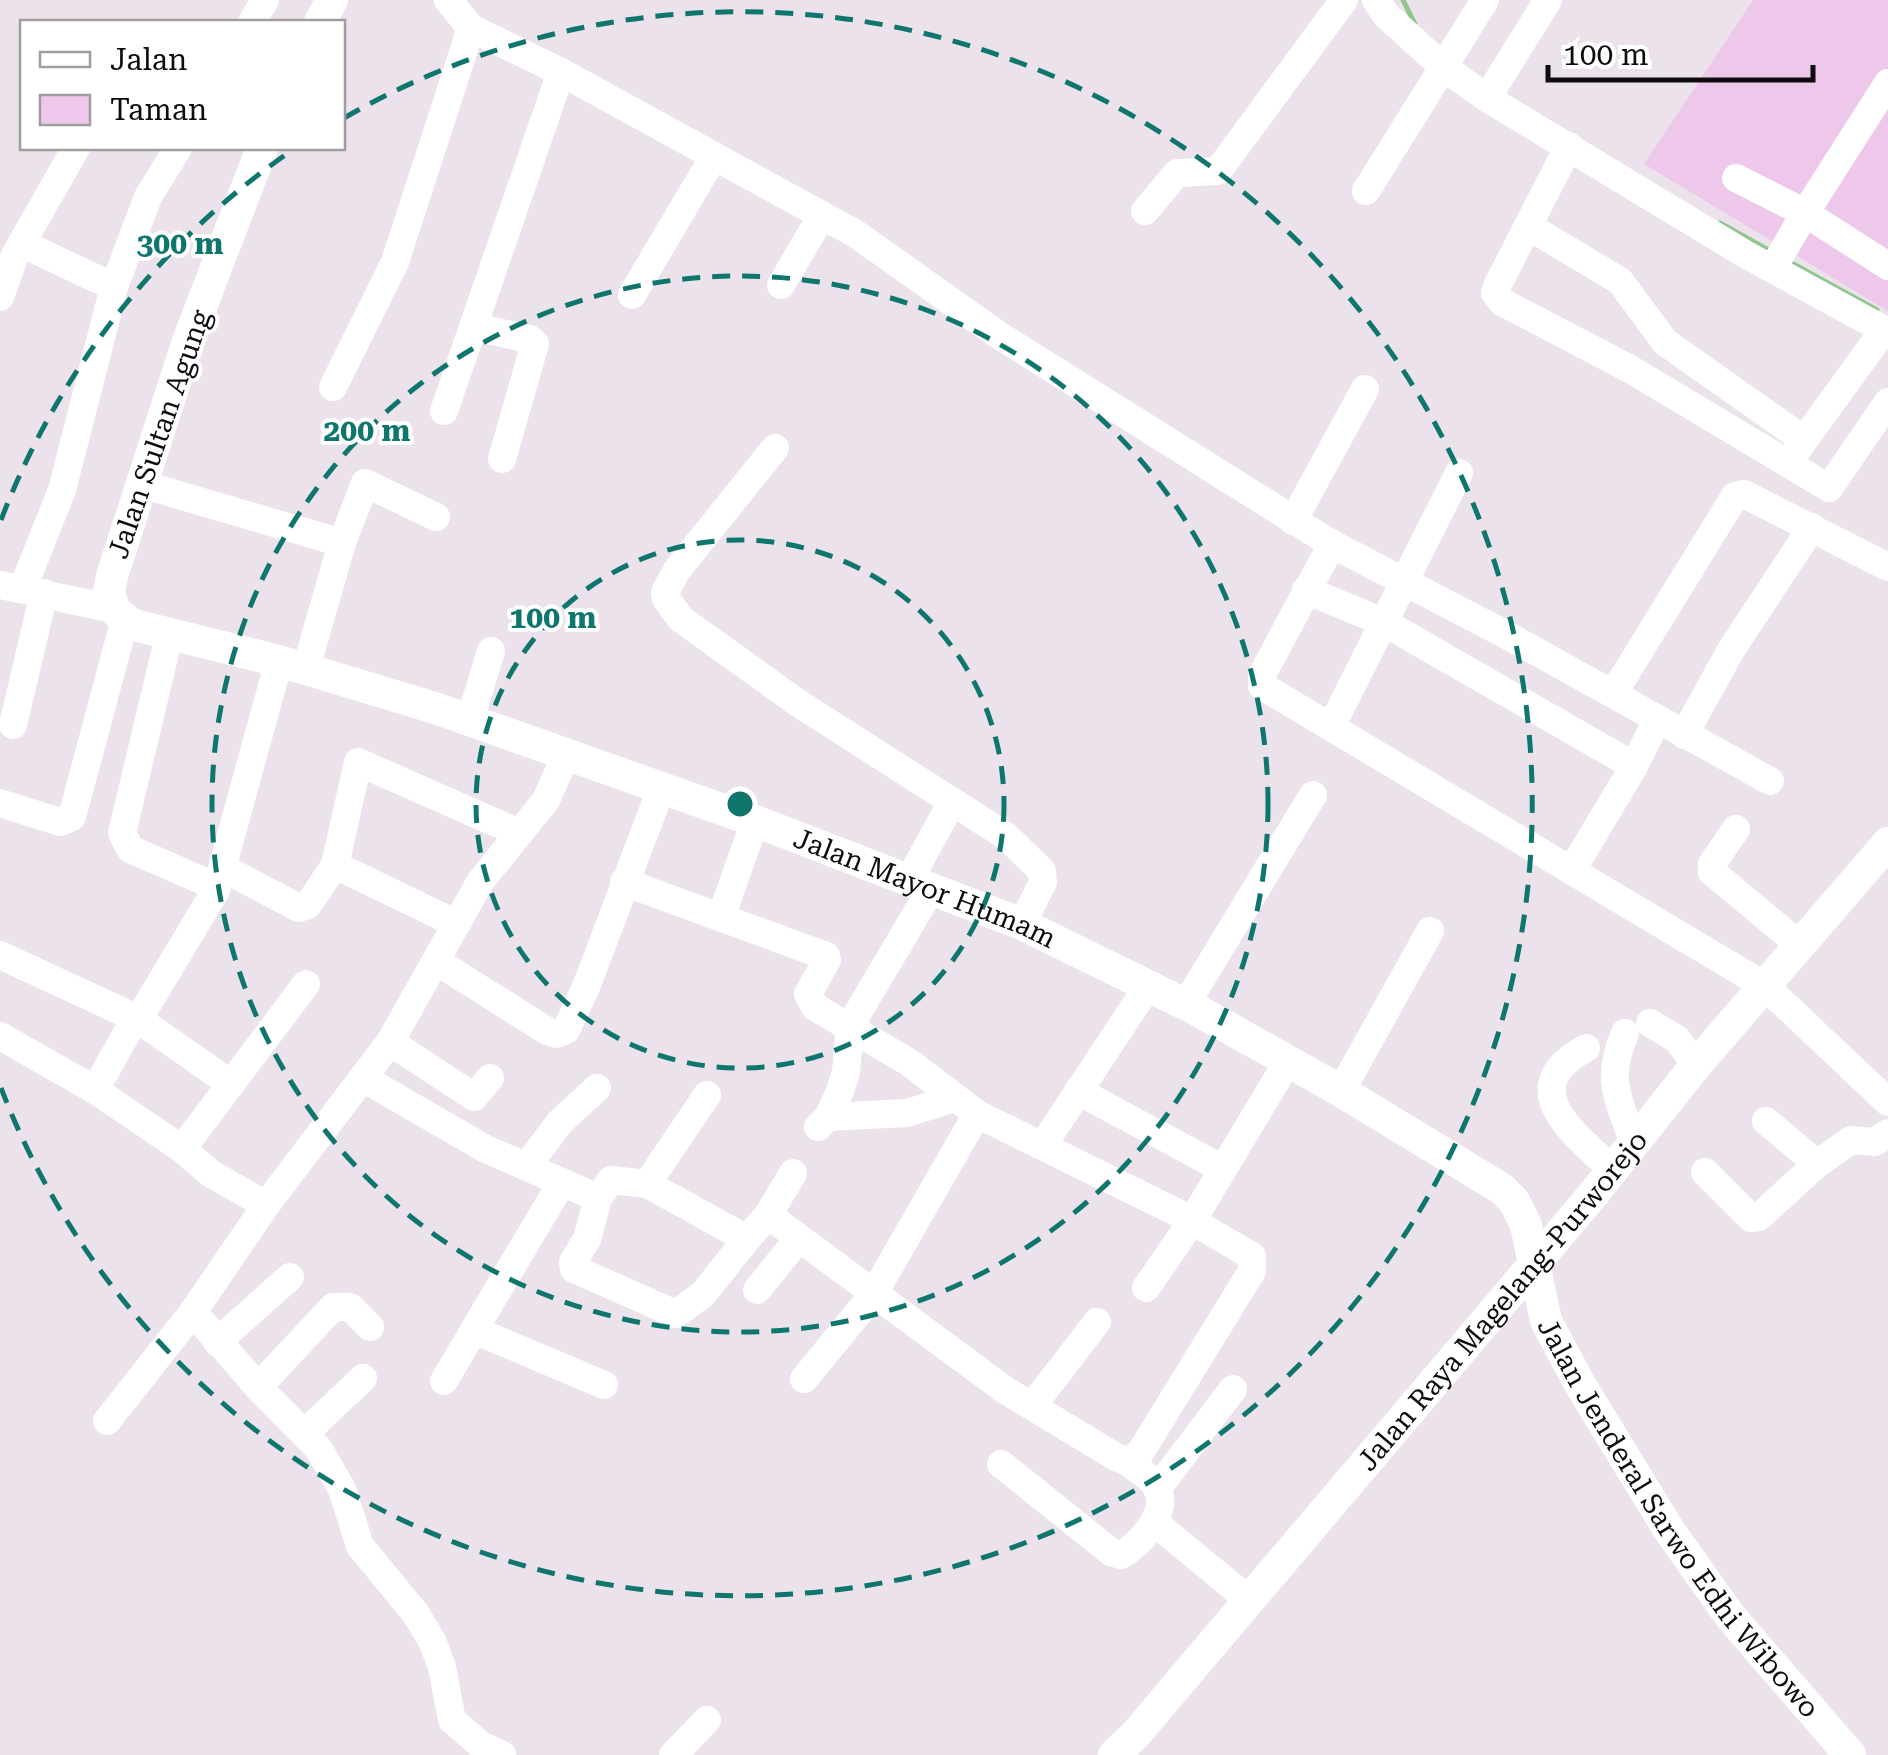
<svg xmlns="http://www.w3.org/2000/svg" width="1888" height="1755" viewBox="0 0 1888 1755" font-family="'Roboto Serif',serif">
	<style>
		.green { fill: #edc8ea }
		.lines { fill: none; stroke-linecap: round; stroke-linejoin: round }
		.stream { stroke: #90c58c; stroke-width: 5 }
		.minor { stroke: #fff; stroke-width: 28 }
		.major { stroke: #fff; stroke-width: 32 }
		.ring { fill: none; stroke: #0f766e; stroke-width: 5; stroke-dasharray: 18 12 }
		.labels { text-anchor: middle; stroke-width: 8; stroke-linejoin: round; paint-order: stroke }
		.street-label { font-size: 28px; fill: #0e0a0d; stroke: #fff }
		.centre { fill: #0f766e; stroke: #fff; stroke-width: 5 }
		.ring-label { font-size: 30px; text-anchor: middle; font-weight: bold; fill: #0f766e; stroke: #fff; stroke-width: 8; stroke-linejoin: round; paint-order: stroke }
	</style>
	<rect width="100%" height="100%" fill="#ece2eb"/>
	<path class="green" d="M 1753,0 L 1888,0 L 1888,311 L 1644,164 Z"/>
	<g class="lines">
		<g class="stream">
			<path d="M 1403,0 L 1415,24"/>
			<path d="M 1720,223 L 1772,252"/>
			<path d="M 1786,260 L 1877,310"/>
		</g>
		<g class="minor">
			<path d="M 448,0 L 471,28 L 561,72 L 856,234 L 997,334 L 1332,544 L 1262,675 L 1262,686 L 1765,986 L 1888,1102"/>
			<path d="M 1376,0 L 1386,15 L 1443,67 L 1487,98 L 1745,254 L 1888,332"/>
			<path d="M 252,22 L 265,0"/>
			<path d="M 1888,83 L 1805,213 L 1888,266"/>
			<path d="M 1487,98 L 1548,0"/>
			<path d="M 1569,146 L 1498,284 L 1495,293 L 1502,302 L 1630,369 L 1829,488 L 1888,402"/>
			<path d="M 1736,178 L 1805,213 L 1773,268"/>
			<path d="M 1366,191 L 1485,0"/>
			<path d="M 1145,211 L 1177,173 L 1218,171 L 1344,0"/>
			<path d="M 1528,226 L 1620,281 L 1665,342 L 1804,440"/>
			<path d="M 23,244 L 114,287"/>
			<path d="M 781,285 L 822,215"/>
			<path d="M 632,295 L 714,156"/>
			<path d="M 0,297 L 15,255 L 76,148"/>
			<path d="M 473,327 L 530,339 L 535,344 L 502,459"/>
			<path d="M 333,387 L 395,262 L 471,28"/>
			<path d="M 444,411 L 561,72"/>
			<path d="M 775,448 L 677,570 L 665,592 L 666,599 L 681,619 L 798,703 L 1006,836 L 1042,871 L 1043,882 L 1022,924"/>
			<path d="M 1794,454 L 1884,330"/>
			<path d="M 141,484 L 342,543"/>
			<path d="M 1293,521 L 1365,389"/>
			<path d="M 1332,544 L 1501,632 L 1770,781"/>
			<path d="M 0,585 L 114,609"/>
			<path d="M 23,588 L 62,490 L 114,287 L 148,197 L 178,148"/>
			<path d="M 1306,590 L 1385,623 L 1634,766"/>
			<path d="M 169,636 L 122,833 L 130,849 L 217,887"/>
			<path d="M 306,668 L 342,543 L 365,483 L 436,517"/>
			<path d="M 1613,694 L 1735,496 L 1744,494 L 1888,567"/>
			<path d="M 470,720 L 491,651"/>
			<path d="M 13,725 L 44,593"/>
			<path d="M 1332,725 L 1459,473"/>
			<path d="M 1684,735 L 1731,650 L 1812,527"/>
			<path d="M 0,803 L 60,822 L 72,817 L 125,619"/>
			<path d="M 1736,829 L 1712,864 L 1712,872 L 1801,946"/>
			<path d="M 335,865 L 457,924"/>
			<path d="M 223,868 L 299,908 L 308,905 L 335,865 L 358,762 L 519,833"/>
			<path d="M 1572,870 L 1634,766 L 1657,720"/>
			<path d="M 909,880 L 952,802"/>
			<path d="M 721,917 L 755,821"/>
			<path d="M 0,955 L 138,1019 L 231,1084"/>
			<path d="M 436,961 L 547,1031 L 556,1034 L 566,1030 L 586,987 L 661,789"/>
			<path d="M 1186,1004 L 1313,795"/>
			<path d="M 1650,1023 L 1677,1039 L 1696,1065"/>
			<path d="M 1625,1033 C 1605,1081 1618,1096 1633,1142"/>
			<path d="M 0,1036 L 95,1090 L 182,1149 L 210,1173 L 266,1205"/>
			<path d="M 390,1042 L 474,1097 L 490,1078"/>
			<path d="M 1586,1048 C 1513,1088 1573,1133 1612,1169"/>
			<path d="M 363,1078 L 486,1149 L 598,1198 L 611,1180 L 647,1184 L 747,1239 L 768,1215 L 1005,1390 L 1116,1457 L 1128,1462 L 1140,1453 L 1252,1271 L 1252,1256 L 1178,1213 L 977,1114 L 910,1063 L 815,1007 L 808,994 L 827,960 L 826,956 L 624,882"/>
			<path d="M 95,1090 L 128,1031 L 137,1022 L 216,890 L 279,661"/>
			<path d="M 1078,1091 L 1223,1169"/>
			<path d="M 1341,1091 L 1430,931"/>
			<path d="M 828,1117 L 907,1113 L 955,1098"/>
			<path d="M 1766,1121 L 1817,1164 L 1851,1140 L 1875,1142 L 1888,1133"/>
			<path d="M 818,1127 L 828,1117 L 840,1091 L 846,1072 L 850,1026 L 931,889"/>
			<path d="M 1043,1145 L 1148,986"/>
			<path d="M 182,1149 L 306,984"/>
			<path d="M 527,1166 L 560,1122 L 597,1088"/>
			<path d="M 1705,1172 L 1751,1218 L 1759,1217 L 1817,1164"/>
			<path d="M 562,1182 L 474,1330 L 604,1385"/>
			<path d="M 647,1184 L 707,1095"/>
			<path d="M 598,1198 L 587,1239 L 573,1262 L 574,1269 L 676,1314 L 703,1294 L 747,1239"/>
			<path d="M 768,1215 L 793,1173"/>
			<path d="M 1146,1288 L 1192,1221 L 1288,1061"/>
			<path d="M 757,1290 L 799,1238"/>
			<path d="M 217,1342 L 290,1277"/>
			<path d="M 804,1379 L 873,1295 L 977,1114"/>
			<path d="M 444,1381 L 474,1330"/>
			<path d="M 258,1387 L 333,1307 L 350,1307 L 370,1327"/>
			<path d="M 1033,1405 L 1097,1322"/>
			<path d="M 107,1421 L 193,1312"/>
			<path d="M 304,1434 L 363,1378"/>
			<path d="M 1001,1464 L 1111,1552 L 1121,1555 C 1142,1543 1175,1507 1153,1482 C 1146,1474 1136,1469 1128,1462"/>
			<path d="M 1157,1489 L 1233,1389"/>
			<path d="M 1154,1522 L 1249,1600"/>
			<path d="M 502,1755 L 481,1745 L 452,1720 L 442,1667 L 433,1643 L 416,1614 L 360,1546 L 342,1489 L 318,1448 L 258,1387 L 193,1312 L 266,1205 L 390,1042 L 480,882 L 546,800 L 566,755"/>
			<path d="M 673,1755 L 707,1720"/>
		</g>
		<g class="major">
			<path d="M 320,22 L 332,0"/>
			<path id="s1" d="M 262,148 L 188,341 L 112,576 L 109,591 L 114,609 L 130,624 L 279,661 L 435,708 L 755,821 L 1022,924 L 1195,1009 L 1341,1091 L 1502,1189 L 1514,1201 L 1526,1225 L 1546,1321 L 1581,1386 L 1669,1530 L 1730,1616 L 1850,1755"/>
			<path id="s2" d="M 1114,1755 L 1135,1735 L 1591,1197 L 1696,1065 L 1888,843"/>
		</g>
	</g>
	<g class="ring">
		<circle cx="740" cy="804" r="264"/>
		<circle cx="740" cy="804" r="528"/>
		<path d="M1 520A792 792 0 0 1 291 151M344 118A792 792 0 1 1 1 1088"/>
	</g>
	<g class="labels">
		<g class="street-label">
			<text transform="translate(159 434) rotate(-71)" y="10">Jalan Sultan Agung</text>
			<text dy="10" stroke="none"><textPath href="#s1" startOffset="1348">Jalan Mayor Humam</textPath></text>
			<text dy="10" stroke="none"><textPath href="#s2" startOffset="598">Jalan Raya Magelang-Purworejo</textPath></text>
			<text dy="10" stroke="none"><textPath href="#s1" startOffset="2380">Jalan Jenderal Sarwo Edhi Wibowo</textPath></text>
		</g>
	</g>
	<circle cx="740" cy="804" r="15" class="centre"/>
	<g class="ring-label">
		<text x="180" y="254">300 m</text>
		<text x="367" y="441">200 m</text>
		<text x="553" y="628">100 m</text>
	</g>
	<rect x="20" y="20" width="325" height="130" fill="#ffffff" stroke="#9f9d9e" stroke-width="2.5"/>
	<rect x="40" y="52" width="50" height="15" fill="#ffffff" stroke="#9f9d9e" stroke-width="2.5"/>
	<text x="110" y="70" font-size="30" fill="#0e0a0d">Jalan</text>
	<rect x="40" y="95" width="50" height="30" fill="#edc8ea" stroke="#9f9d9e" stroke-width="2.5"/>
	<text x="110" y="120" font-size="30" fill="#0e0a0d">Taman</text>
	<path d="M1548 65v15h265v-15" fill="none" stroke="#0e0a0d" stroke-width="5"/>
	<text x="1563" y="65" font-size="30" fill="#0e0a0d" stroke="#ffffff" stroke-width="8" paint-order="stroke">100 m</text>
</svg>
